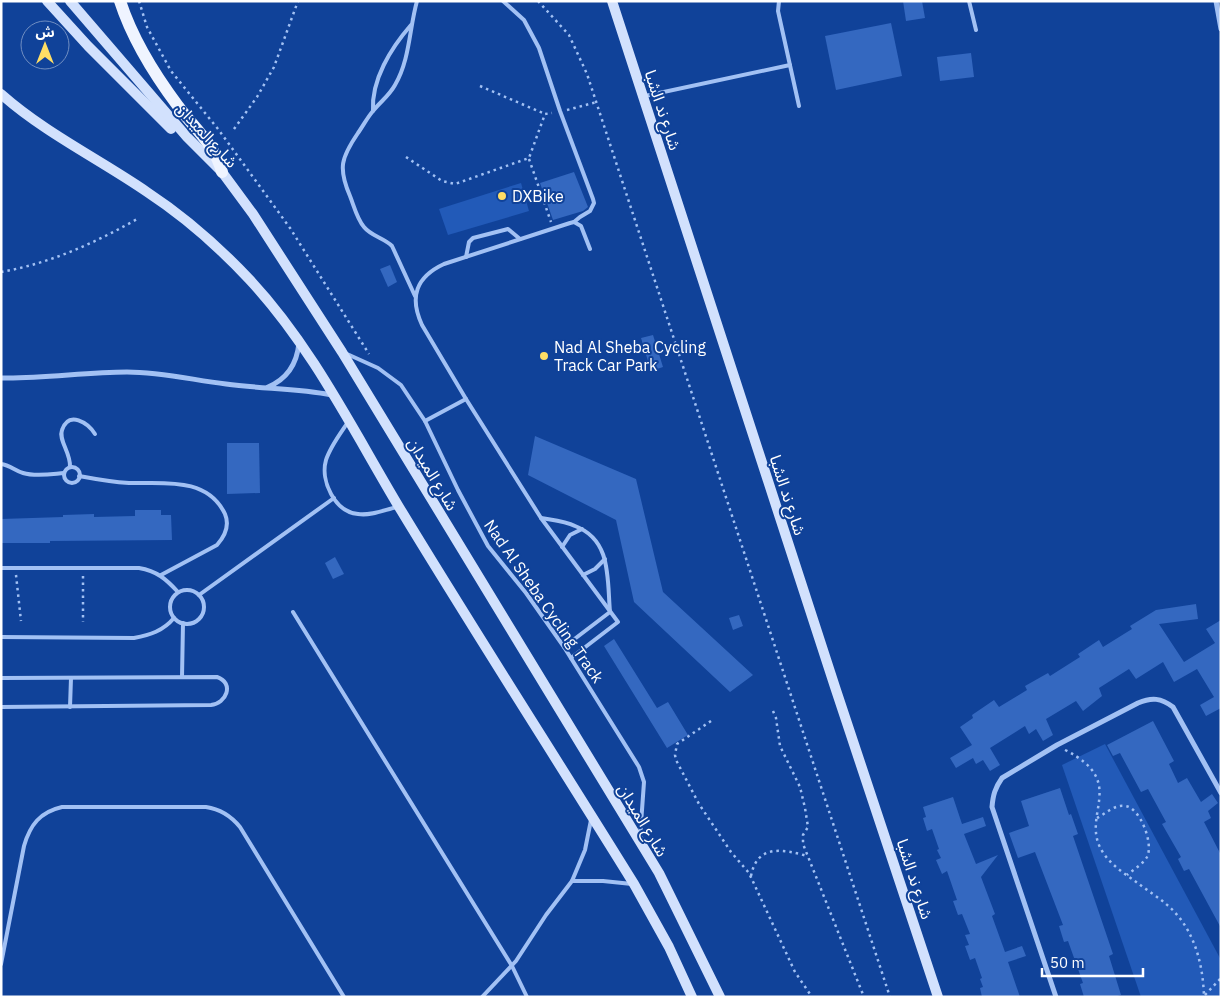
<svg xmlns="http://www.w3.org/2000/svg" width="1222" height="998" viewBox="0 0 1222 998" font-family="'IBM Plex Sans','Noto Sans Arabic',sans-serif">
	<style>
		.green { fill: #225ab8 }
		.building { fill: #3468c0 }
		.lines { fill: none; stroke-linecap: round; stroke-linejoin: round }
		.path { stroke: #a2c1f4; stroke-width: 2.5; stroke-dasharray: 2.5 4; stroke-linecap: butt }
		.lane { stroke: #a2c1f4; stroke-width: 4 }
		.street { stroke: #a2c1f4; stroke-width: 5 }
		.secondary { stroke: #d2e1fd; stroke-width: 10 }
		.primary { stroke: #eff4ff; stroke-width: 12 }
		.poi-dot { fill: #ffde65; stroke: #104299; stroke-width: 2 }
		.labels { text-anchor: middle; stroke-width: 4; stroke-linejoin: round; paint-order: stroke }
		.street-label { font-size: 16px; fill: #fff; stroke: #104299 }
		.poi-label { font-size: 16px; fill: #fff; stroke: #104299; text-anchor: start }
	</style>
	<rect width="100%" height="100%" fill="#104299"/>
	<g class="green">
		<path d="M 521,183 L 529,211 L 448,235 L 439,209 Z"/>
		<path d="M 1105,744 L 1221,960 L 1221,997 L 1141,997 L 1062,765 Z"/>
	</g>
	<g class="building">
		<path d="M 903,1 L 922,1 L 925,18 L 906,21 Z"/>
		<path d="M 891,23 L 902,76 L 836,90 L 825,36 Z"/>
		<path d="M 971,53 L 974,77 L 940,81 L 937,57 Z"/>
		<path d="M 574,172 L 588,207 L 583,211 L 553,220 L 540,183 Z"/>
		<path d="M 390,265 L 397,282 L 388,287 L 380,269 Z"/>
		<path d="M 653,335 L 663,367 L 651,371 L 641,338 Z"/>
		<path d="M 535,436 L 636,479 L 663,592 L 753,675 L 730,692 L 634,602 L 616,520 L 528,475 Z"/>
		<path d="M 227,443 L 259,443 L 260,493 L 227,494 Z"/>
		<path d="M 135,510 L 161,510 L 161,515 L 171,515 L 172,540 L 50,541 L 50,543 L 1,543 L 1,519 L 63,517 L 63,515 L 94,514 L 94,517 L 135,516 Z"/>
		<path d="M 335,557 L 344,574 L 333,579 L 325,563 Z"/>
		<path d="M 1196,604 L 1198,619 L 1159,624 L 1184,662 L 1215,643 L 1206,629 L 1221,620 L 1221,708 L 1206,716 L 1200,705 L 1214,697 L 1197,669 L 1174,682 L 1163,662 L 1136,679 L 1129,669 L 1099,688 L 1102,696 L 1083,711 L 1076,701 L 1046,719 L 1053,735 L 1043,741 L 1036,729 L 1029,734 L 1025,726 L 990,748 L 1000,765 L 990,771 L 983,760 L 976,764 L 973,758 L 956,768 L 950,758 L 972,745 L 960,727 L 973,718 L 972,715 L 994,700 L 999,707 L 1027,690 L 1025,686 L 1048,673 L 1050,676 L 1080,657 L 1078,654 L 1099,640 L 1103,647 L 1132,629 L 1130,626 L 1156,610 Z"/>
		<path d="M 739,615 L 743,626 L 733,630 L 729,618 Z"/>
		<path d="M 614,639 L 657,708 L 668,702 L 688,735 L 667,748 L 604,646 Z"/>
		<path d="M 1153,721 L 1174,761 L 1169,764 L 1178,783 L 1187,778 L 1201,802 L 1212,794 L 1218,803 L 1208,811 L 1211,818 L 1204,822 L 1221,855 L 1221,928 L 1189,869 L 1184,871 L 1178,859 L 1181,857 L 1162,824 L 1166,822 L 1148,789 L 1141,792 L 1120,753 L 1113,756 L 1107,745 Z"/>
		<path d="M 1060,788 L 1069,815 L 1071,814 L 1078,834 L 1073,836 L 1113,954 L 1109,956 L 1121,995 L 1114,997 L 1084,997 L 1080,984 L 1083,983 L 1068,941 L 1064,942 L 1059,926 L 1063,925 L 1035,852 L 1018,858 L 1009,833 L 1029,826 L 1021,801 Z"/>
		<path d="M 953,797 L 962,824 L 983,817 L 986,826 L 964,834 L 976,864 L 998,855 L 981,877 L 995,914 L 992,916 L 1005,952 L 1022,946 L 1026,956 L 1008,962 L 1020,997 L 982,997 L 980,988 L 983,987 L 980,979 L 982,978 L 975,958 L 970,960 L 965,946 L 969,945 L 965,935 L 970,934 L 962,914 L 958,915 L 953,901 L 957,900 L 947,871 L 942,874 L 936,860 L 941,858 L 937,850 L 939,849 L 932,829 L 927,831 L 923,818 L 926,817 L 923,807 Z"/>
	</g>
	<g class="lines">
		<g class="path">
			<path d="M 139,1 L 147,27 L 171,71 L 218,129 L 290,228 L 369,354"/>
			<path d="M 538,1 L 569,35 L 587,74 L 890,997"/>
			<path d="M 480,86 L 545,114"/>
			<path d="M 567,110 L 597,102"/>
			<path d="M 234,129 L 257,97 L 274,67 L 298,1"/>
			<path d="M 406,157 L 442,181 L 455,184 L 529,158 L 545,114 L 552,113"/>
			<path d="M 529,159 L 551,222"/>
			<path d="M 1,272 C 51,263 95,243 139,218"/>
			<path d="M 16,575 L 21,621"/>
			<path d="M 83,576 L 83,622"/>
			<path d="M 773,711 L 776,718 L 780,746 L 800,787 L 805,808 L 808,827 L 803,835 L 803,844 L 864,997"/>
			<path d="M 711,721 L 677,744 L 675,755 L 676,760 L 699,804 L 731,852 L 749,873 L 795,972 L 812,997"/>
			<path d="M 1065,750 C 1131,783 1077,816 1104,854 C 1113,867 1127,875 1139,884 C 1148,891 1158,897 1166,904 C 1194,927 1203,963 1204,997"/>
			<path d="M 1097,818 C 1105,814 1115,804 1125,806 C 1140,807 1154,844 1147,857 C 1143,864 1133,870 1127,875"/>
			<path d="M 751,876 C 757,844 783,849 807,856"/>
			<path d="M 1205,995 L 1221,978"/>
		</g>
		<g class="lane">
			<path d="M 503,1 L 524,20 L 539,48 L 560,111 L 593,199 L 594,203 L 590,211 L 580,217 L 574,222"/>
			<path d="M 779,1 L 778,11 L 799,106"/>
			<path d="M 969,1 L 976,30"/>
			<path d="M 645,96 L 790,65"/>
			<path d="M 373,111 C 371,80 391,48 411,25"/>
			<path d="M 466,257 L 469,242 L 473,238 L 508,229 L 520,239"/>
			<path d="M 415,296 L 392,246 C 384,238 371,236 364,227 C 357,219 354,206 350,196 C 338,168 341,158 358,133 C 363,126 367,118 373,111 C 380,102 389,96 395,85 C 410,59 409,30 417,1"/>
			<path d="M 347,354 L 378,368 L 401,385 L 425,421 L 458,490 L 488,546 L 526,593 L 564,647 L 639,767 L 644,782 L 640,838"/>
			<path d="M 425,421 L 466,399"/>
			<path d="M 348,422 C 340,434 330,447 326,460 C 320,481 335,512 358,514 C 371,516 384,510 397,507"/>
			<path d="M 1,464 C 10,465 15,471 23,473 C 36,477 52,474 64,473"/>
			<path d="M 70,467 C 71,453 58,440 62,430 C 69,410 88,423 95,434"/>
			<circle cx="72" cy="475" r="8"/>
			<path d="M 79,476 C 95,479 112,482 129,483 C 162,484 207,476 225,514 C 230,526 225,536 217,545 L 161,575"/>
			<path d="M 541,518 C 552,520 565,521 575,526 C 612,540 607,579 610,612 L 564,647"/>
			<path d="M 562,547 L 570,535 L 582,529"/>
			<path d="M 1,568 L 139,568 C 157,571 166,579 178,592"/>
			<path d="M 583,575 L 595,569 L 605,559"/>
			<circle cx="187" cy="607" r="17"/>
			<path d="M 199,595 L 334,498"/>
			<path d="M 293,612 L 512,966 L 527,997"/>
			<path d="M 1,637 L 134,638 C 150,635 163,631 174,618"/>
			<path d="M 571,658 L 618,622 L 541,518 L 466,399 L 422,325 C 409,297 416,277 444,264 L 570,223 L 574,222 L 581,226 L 590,249"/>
			<path d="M 182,677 L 183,623"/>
			<path d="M 1,678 L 217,677 C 235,683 226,704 211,705 L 1,707"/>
			<path d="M 70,707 L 71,678"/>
			<path d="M 572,881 L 603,881 L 632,884"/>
			<path d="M 1,964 L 24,846 C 30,825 40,812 62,807 L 206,807 C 220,809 231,816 240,827 L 344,997"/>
			<path d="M 482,997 L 516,961 L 546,915 L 572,881 L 585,850 L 591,820"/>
		</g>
		<g class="street">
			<path d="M 1216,1 L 1221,29"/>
			<path d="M 1,378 C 43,379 85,372 127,372 C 161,372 193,380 226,384 C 261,389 297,388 332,395"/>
			<path d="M 268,387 C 287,379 297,363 299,343"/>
			<path d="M 1056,997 L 992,807 C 993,795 995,788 1002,778 L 1057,745 L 1138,703 C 1152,697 1161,698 1173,707 L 1221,793"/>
		</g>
		<g class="secondary">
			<path d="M 47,1 L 88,46 L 171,129"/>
			<path d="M 70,1 L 187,137 L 222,172 L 253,214 L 342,352 L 659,873 L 720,997"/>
			<path d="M 612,1 L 835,687 L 938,997"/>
			<path d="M 1,94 C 45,133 99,159 147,192 C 185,217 218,246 249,279 C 311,345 353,430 399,507 C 476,634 556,758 634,884 L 669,947 L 692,997"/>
		</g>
		<path class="primary" d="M 120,1 C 132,38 154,74 178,106 C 193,127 216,146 222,172"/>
	</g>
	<g class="poi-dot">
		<circle cx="502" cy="196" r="5"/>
		<circle cx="544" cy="356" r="5"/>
	</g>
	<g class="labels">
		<g class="street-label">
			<text transform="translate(663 110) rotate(72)" y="6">شارع ند الشبا</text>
			<text transform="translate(207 135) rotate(47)" y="6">شارع الميدان</text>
			<text transform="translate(433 474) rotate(59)" y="6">شارع الميدان</text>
			<text transform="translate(788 495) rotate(72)" y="6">شارع ند الشبا</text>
			<text transform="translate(544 601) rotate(55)" y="6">Nad Al Sheba Cycling Track</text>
			<text transform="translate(643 820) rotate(59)" y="6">شارع الميدان</text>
			<text transform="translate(915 879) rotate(72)" y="6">شارع ند الشبا</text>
		</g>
		<g class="poi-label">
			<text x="512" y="202">DXBike</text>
			<text x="554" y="353">Nad Al Sheba Cycling<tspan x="554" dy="18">Track Car Park</tspan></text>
		</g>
	</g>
	<rect width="1222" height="998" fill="none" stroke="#ffffff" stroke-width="5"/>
	<g transform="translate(45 45)"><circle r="24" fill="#104299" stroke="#708ec2"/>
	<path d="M0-4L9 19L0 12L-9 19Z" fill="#ffde65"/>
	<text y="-8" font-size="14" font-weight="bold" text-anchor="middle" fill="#ffffff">ش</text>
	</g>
	<path d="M1042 968v8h101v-8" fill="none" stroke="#ffffff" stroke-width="2.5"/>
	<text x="1050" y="968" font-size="15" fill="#ffffff" stroke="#104299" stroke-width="4" paint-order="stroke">50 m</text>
</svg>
